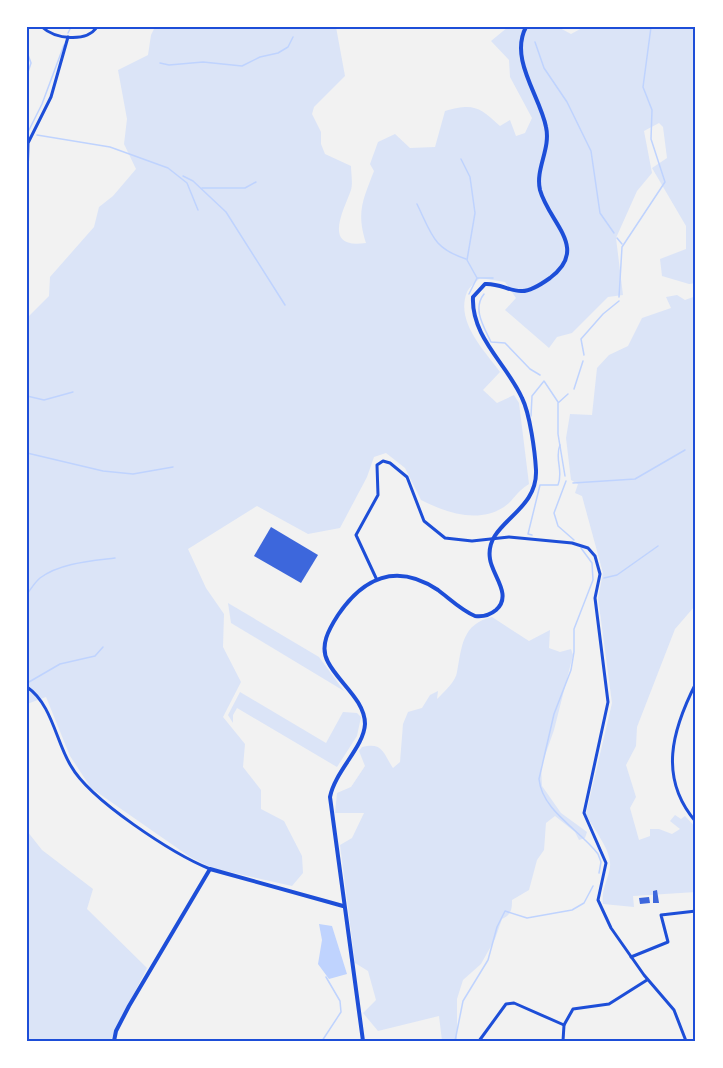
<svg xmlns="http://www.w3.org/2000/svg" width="723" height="1068" viewBox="0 0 723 1068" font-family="Merriweather,serif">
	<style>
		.green { fill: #dbe4f7 }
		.water { fill: #bfd3fe }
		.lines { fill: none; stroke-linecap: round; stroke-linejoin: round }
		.stream { stroke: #bfd3fe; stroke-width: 1.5 }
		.building { fill: #3d67dc }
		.minor { stroke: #1d4ed8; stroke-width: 3 }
		.tertiary { stroke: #1d4ed8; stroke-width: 4 }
		.neatline { fill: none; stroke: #1d4ed8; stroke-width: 2 }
	</style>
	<rect width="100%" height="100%" fill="#f2f2f2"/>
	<g class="green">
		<path d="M 155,27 L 336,27 L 345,76 L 314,107 L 312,114 L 321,132 L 321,144 L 325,154 L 351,166 C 351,173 353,183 351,190 C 344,210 321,250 366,243 C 356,212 363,200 374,171 L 370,164 L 378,142 L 395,134 L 410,148 L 435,147 L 445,111 C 474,103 479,107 500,126 L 510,120 L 516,136 L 525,133 L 532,118 L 510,77 L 509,60 L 491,41 L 508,27 L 558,27 L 571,34 L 584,27 L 696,27 L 696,283 L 689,284 L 662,276 L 660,259 L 686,249 L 686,226 L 652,168 L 667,158 L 663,127 L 659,123 L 644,131 L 652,173 L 637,191 L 616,238 L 623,295 L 608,297 L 572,333 L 557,337 L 549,348 L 505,310 L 516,298 L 505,282 L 480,278 C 476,282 469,287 467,292 C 455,322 485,351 500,372 L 483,390 L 497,403 L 514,395 L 519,403 L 529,484 C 518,491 516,496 509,503 C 484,525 448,514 421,500 L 405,468 L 386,453 L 374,457 L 367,477 L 340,528 L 308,534 L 257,506 L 188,549 L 206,588 L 224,614 L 223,647 L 241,682 L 223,717 L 245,744 L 243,767 L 261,790 L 261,809 L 284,821 L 302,856 L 303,873 L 292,886 L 212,868 L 190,857 L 91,788 L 70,756 L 46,697 L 27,704 L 27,318 L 49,296 L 50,277 L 94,227 L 99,207 L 113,196 L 136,169 L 124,144 L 127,119 L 118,70 L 148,55 L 151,35 Z"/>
		<path d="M 677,295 L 685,300 L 696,296 L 696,596 L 694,607 L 675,629 L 637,727 L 636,746 L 626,765 L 636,797 L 630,808 L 639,840 L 650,836 L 650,829 L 659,829 L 672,834 L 680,829 L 670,821 L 675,815 L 681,819 L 685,816 L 696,828 L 696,892 L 633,896 L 634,907 L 603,904 C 601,889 608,881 610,867 C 612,850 593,829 586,814 L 612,703 L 598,598 L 603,573 L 582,496 L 575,493 L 578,484 L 571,480 L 566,438 L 570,414 L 592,415 L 597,368 L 609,355 L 628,346 L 642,318 L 671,308 L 666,297 Z"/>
		<path d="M 228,603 L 319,657 L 344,691 L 231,623 Z"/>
		<path d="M 492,617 L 529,641 L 550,630 L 549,648 L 560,652 L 571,649 L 573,655 L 554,730 L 541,767 L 542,786 L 561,813 L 587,832 L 585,838 L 579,840 L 575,832 L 555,816 L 546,823 L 544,850 L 537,860 L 529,890 L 512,900 C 512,910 511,915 502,919 L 495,939 L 481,964 L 463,980 L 457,999 L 457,1041 L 442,1041 L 439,1016 L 378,1031 L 363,1013 L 376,1000 L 368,971 L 355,963 L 340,845 L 352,838 L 364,813 L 335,813 L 337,793 L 351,787 L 365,766 L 359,751 L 362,747 C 383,742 383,753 393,768 L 400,762 L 403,724 L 408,712 L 422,708 L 430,695 L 438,691 L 437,699 C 444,692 456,681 457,672 C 462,646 462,624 492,617 Z"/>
		<path d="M 240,692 L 326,743 L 343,712 L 357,713 L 361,717 L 357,736 L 337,767 L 237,708 L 233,715 L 233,723 L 228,715 Z"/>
		<path d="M 27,831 L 42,850 L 93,889 L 87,909 L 147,968 L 110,1041 L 27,1041 Z"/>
	</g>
	<path class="water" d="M 319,924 L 332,926 L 347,974 L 329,979 L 318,964 L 322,940 Z"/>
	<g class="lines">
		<g class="stream">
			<path d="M 68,33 L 71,27"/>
			<path d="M 535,42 L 544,68 L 567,102 L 591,151 L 600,213 L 614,233"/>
			<path d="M 27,52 L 31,63 L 27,75"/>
			<path d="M 160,63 L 169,65 L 203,62 L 242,66 L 260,57 L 278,53 L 288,47 L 293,37"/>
			<path d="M 27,134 L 42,104 L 64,45"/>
			<path d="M 37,135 L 110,147 L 168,168 L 187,183 L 198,210"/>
			<path d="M 461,159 L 470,177 L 475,213 L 467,260 L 477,278"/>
			<path d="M 183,176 L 193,181 L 226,212 L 285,305"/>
			<path d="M 202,188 L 245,188 L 256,182"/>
			<path d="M 417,204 C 432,235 433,248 466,259"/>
			<path d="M 617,238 L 622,244"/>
			<path d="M 469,294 L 477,278 L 493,278"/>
			<path d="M 484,294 C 472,309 484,327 491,342 L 505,343 L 530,369 L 540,375"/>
			<path d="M 619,297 L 622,247 L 665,182 L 651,139 L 652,110 L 643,87 L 651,27"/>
			<path d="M 584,355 L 581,339 L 603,314 L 619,301"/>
			<path d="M 574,389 L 583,361"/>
			<path d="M 27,396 L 44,400 L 73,392"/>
			<path d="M 531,416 L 532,396 L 544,381 L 558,402"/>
			<path d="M 27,453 L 103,471 L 133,474 L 173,467"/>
			<path d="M 565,476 L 558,434 L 558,403 L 568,394"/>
			<path d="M 566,481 L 554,513 L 558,526 L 574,540"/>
			<path d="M 573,483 L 635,479 L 685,450"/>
			<path d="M 532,535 L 528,534 L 540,485 L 558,485 C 564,471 554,458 560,445"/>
			<path d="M 581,548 L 592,563 L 593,580 L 574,629 L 574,652 L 571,670 L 554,714 L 539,779 C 542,811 580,830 598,854 L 601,862 L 599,873"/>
			<path d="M 604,578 L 617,575 L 658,546"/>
			<path d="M 27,594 C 31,589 35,582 40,578 C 60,563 91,561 115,558"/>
			<path d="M 29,682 L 60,664 L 95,656 L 103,647"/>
			<path d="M 322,1041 L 341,1012 L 340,1001 L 326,977"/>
			<path d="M 455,1041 L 463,1001 L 488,960 L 497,927 L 505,911 L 527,918 L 572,910 L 584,903 L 593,886"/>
		</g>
	</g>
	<g class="building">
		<path d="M 271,527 L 318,555 L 301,583 L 254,556 Z"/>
		<path d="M 657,890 L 659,903 L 653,903 L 653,891 Z"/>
		<path d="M 649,897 L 650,903 L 640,904 L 639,898 Z"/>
	</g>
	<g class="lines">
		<g class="minor">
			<path d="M 42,27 C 55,39 86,43 97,27"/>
			<path d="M 27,181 L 28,143 L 51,97 L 68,37"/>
			<path d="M 376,578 L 356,535 L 378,495 L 377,465 L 383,461 L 390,463 L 407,477 L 424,521 L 445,538 L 472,541 L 509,537 L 572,543 L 588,548 L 595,556 L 600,574 L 595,598 L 608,702 L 584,813 L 606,863 L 598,900 L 611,928 L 644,975 L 674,1010 L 686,1041"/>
			<path d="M 696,683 C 672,730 658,778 696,822"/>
			<path d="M 27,687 C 52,704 56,742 71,766 C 90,800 173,854 210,869"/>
			<path d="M 631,957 L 668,942 L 661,915 L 696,911"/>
			<path d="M 479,1041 L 506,1004 L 514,1003 L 564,1025"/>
			<path d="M 563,1041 L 564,1025 L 573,1009 L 609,1004 L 647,980"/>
		</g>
		<g class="tertiary">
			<path d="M 114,1041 L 116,1031 L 129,1006 L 210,869 L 343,906"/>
			<path d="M 363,1041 L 330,797 C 335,771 364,747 365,724 C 365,700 338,682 328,662 C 319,646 329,629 338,615 C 363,578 396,562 438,590 C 450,599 461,610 475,616 C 483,617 490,615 496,610 C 513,595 492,575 490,559 C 484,522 538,514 536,470 C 535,452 530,414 522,398 C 507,364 471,337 473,297 L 485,284 C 499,283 509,291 521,291 C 530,292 543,283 550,278 C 590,248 549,223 540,190 C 535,169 551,149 546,127 C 540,96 509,59 526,27"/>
		</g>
	</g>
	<rect width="723" height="1068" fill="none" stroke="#ffffff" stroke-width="57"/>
	<rect x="28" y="28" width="666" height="1012" class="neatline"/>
</svg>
